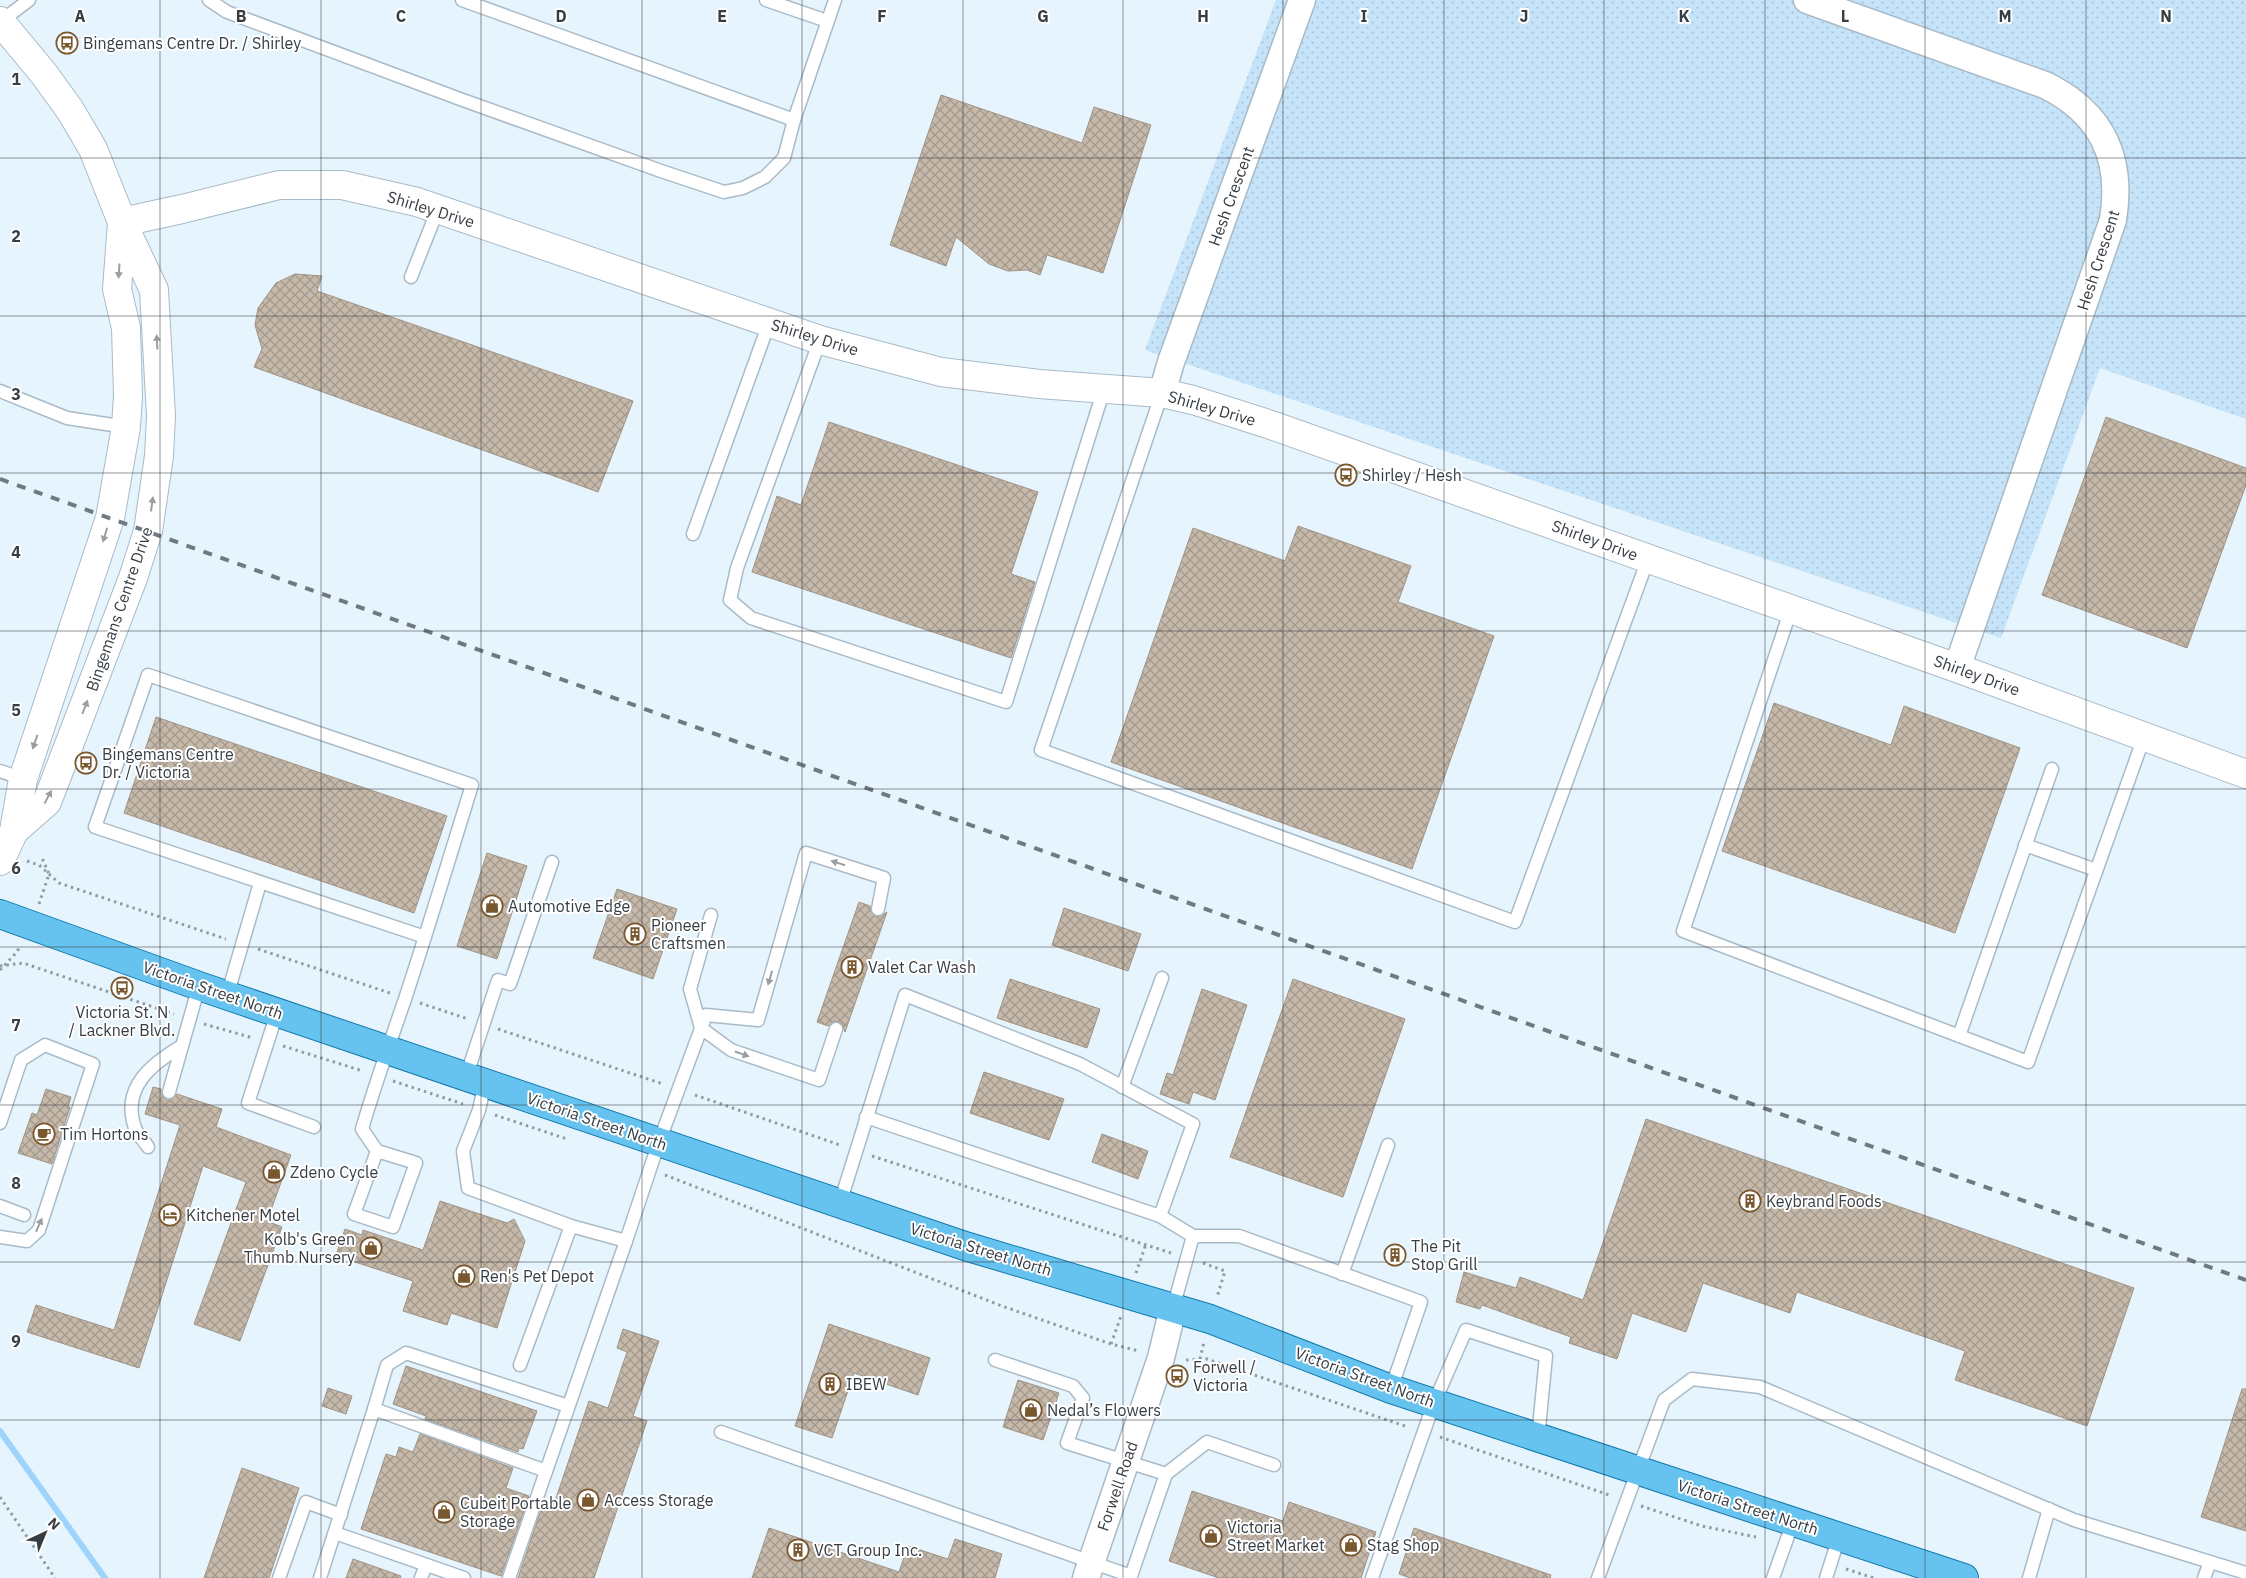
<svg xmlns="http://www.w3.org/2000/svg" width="2246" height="1578" viewBox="0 0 2246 1578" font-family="'IBM Plex Sans',sans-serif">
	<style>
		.grass { fill: url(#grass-dots) }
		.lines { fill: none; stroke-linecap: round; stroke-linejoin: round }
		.stream { stroke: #9ed4fb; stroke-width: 6 }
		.building { fill: url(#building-cross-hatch); stroke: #a09384 }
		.service-casing { stroke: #a9bac7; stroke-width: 15 }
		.minor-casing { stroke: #a9bac7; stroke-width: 29 }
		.tertiary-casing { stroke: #a9bac7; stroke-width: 30 }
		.secondary-casing { stroke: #a9bac7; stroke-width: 30 }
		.primary-casing { stroke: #137aac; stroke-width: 30 }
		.path { stroke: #909ba3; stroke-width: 3; stroke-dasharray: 2.5 4; stroke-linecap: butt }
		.service { stroke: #fff; stroke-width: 12 }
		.minor { stroke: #fff; stroke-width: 26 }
		.tertiary { stroke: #fff; stroke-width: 28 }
		.secondary { stroke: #fff; stroke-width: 28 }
		.primary { stroke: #66c3ef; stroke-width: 28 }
		.rail { stroke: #707981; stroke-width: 4; stroke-dasharray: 9 9; stroke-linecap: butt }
		.oneway { fill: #9a9ea1 }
		.grid { fill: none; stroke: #363d43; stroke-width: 1; stroke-opacity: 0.55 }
		.labels { text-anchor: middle; stroke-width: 4; stroke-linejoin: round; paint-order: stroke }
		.poi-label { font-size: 16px; fill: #363d43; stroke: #fefefe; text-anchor: start }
		.street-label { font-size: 16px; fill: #363d43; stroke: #fefefe }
		.grid-label { font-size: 16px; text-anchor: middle; font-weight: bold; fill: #363d43; stroke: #fefefe; stroke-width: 4; stroke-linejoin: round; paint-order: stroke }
	</style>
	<defs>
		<pattern id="grass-dots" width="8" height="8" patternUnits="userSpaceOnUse" patternTransform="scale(1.25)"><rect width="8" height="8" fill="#c5e3f9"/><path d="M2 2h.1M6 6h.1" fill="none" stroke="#aac4d7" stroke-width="1.8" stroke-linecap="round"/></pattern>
		<pattern id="building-cross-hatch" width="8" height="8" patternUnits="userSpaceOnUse" patternTransform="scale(1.25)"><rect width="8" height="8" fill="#c6b9aa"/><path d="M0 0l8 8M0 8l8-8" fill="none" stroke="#a2988c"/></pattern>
	</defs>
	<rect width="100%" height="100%" fill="#e6f4fe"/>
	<path class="grass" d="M 1276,0 L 2246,0 L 2246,419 L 2100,368 L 2001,638 L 1145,350 Z"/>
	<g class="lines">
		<path class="stream" d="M 0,1431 L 105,1578"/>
	</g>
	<g class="building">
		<path d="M 941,95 L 1082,143 L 1094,107 L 1151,125 L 1103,273 L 1047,255 L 1040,275 L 1027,270 L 1008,271 L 989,264 L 956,237 L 946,266 L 890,245 Z"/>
		<path d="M 295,274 L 322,276 L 317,291 L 633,401 L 598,492 L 254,367 L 262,349 L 255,325 L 258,308 L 276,283 Z"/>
		<path d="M 2106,417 L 2246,468 L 2246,485 L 2187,648 L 2042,595 Z"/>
		<path d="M 829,422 L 1038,492 L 1011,574 L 1035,582 L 1011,658 L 752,572 L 777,496 L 801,505 Z"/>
		<path d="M 1298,526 L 1411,566 L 1398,602 L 1494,636 L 1412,869 L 1111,762 L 1193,528 L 1285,561 Z"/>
		<path d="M 1774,703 L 1891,745 L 1904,706 L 2020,748 L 1955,933 L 1722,851 Z"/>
		<path d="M 156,717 L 447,816 L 414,913 L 124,813 Z"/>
		<path d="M 487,853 L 527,866 L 497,959 L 457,946 Z"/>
		<path d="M 617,889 L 677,909 L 653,979 L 593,958 Z"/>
		<path d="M 859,902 L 870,906 L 871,912 L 876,917 L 881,916 L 887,912 L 845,1032 L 842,1024 L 839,1022 L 834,1021 L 828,1026 L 817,1022 Z"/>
		<path d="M 1064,908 L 1141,934 L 1128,971 L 1052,945 Z"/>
		<path d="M 1010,979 L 1100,1009 L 1087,1048 L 997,1018 Z"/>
		<path d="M 1293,979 L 1405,1019 L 1343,1197 L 1230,1157 Z"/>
		<path d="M 1202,989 L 1247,1005 L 1215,1100 L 1193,1092 L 1189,1104 L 1160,1094 L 1167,1073 L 1173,1075 Z"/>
		<path d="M 984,1072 L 1064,1099 L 1049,1140 L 970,1113 Z"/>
		<path d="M 153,1087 L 161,1089 L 161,1094 L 166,1100 L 171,1100 L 177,1094 L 222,1109 L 216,1127 L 291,1155 L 267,1221 L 282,1227 L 240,1341 L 194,1324 L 246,1182 L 203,1166 L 139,1368 L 27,1332 L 36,1305 L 114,1330 L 180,1125 L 145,1114 Z"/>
		<path d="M 46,1089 L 71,1097 L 68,1107 L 70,1107 L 52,1164 L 18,1153 L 32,1113 L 37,1115 Z"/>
		<path d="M 1646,1119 L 2134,1288 L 2087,1426 L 1955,1380 L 1965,1351 L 1797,1292 L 1790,1313 L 1703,1283 L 1686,1332 L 1632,1313 L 1617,1359 L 1569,1343 L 1571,1337 L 1482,1305 L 1480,1309 L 1456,1302 L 1464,1272 L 1516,1288 L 1520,1277 L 1583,1300 Z"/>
		<path d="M 1102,1134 L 1148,1151 L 1138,1179 L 1092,1162 Z"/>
		<path d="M 440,1201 L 507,1223 L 514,1219 L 525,1241 L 497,1328 L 451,1313 L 447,1325 L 403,1311 L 413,1281 L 352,1261 L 353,1258 L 337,1252 L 345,1229 L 362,1235 L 363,1230 L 423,1250 Z"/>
		<path d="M 829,1324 L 930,1358 L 918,1395 L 854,1373 L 832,1438 L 795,1426 Z"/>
		<path d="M 623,1329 L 659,1341 L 633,1416 L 647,1421 L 594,1578 L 518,1578 L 544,1501 L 554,1504 L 589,1401 L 608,1408 L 627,1352 L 617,1348 Z"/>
		<path d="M 406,1366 L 537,1411 L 523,1449 L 519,1448 L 518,1452 L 425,1419 L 426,1416 L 393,1404 Z"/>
		<path d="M 1018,1380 L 1059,1393 L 1043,1440 L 1003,1427 Z"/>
		<path d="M 328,1388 L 352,1396 L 346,1414 L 322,1406 Z"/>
		<path d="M 2242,1389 L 2246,1389 L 2246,1531 L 2201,1517 Z"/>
		<path d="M 420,1434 L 513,1468 L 506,1488 L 529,1496 L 501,1576 L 361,1529 L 386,1454 L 396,1457 L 399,1447 L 413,1452 Z"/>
		<path d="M 242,1468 L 299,1488 L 269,1578 L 204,1578 Z"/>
		<path d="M 1192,1491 L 1283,1521 L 1289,1502 L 1376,1532 L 1361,1578 L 1219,1578 L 1169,1561 Z"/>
		<path d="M 769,1528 L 899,1572 L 908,1546 L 948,1559 L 955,1539 L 1002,1554 L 995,1578 L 752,1578 Z"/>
		<path d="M 1414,1528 L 1551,1575 L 1550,1578 L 1410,1578 L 1399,1574 Z"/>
		<path d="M 353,1559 L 401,1576 L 400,1578 L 346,1578 Z"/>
	</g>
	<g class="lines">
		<g class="service-casing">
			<g id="service">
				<path d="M 209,0 L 227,12 L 460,99 L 661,171 L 724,192 L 743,188 L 765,177 L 784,158 L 794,120 L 835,0"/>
				<path d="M 462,0 L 794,120"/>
				<path d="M 766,0 L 827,21"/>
				<path d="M 0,22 L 29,0"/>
				<path d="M 411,277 L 438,209"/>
				<path d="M 820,340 L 737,568 L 730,600 L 751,618 L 1006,702 L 1104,389"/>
				<path d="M 0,391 L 67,418 L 126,427"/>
				<path d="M 1162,393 L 1041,750 L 1515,922 L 1648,559"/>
				<path d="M 693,534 L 769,323"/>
				<path d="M 1791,609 L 1683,931 L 2028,1062 L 2144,737"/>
				<path d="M 0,771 L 23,779"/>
				<path d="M 2025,845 L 2096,870"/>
				<path d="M 711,915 L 690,989 L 701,1028 L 731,1050 L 819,1080 L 836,1029"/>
				<path d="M 227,996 L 260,883"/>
				<path d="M 277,1013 L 248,1103 L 314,1127"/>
				<path d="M 1959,1036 L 2052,769"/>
				<path d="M 466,1077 L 498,980 L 510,984 L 552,862"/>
				<path d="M 485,1083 L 479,1110 L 463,1151 L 468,1188 L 571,1226 L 626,1241 L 659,1142 L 706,1015 L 758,1020 L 806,853 L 884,878 L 878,909"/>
				<path d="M 1122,1087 L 1162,978"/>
				<path d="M 169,1092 L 199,986"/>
				<path d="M 866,1117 L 1160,1216 L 1193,1236 L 1239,1236 L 1421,1302 L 1391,1389"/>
				<path d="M 0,1123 L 21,1060 L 45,1045 L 93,1064 L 39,1230 L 27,1241 L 0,1237"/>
				<path d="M 148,1147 C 144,1141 138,1135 135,1128 C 121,1088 151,1064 182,1046"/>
				<path d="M 377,1151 L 416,1163 L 393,1227 L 354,1214 L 377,1151 L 362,1129 C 375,1084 391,1040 406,996 C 429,926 450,856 472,785 L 148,675 L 95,827 L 425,937"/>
				<path d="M 840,1203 L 905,995 L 1080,1064 L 1193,1124 L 1160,1216"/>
				<path d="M 0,1206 L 24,1215"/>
				<path d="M 1342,1274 L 1388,1145"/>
				<path d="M 1173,1308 L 1193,1236"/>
				<path d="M 520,1365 L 571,1226"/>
				<path d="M 374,1409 L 387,1365 L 406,1353 L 568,1406"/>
				<path d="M 721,1432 L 1131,1576 L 1166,1474 L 1067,1443 L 1083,1398 L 1073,1386 L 995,1360"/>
				<path d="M 1166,1474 L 1207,1442 L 1274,1465"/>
				<path d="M 335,1533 L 464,1578"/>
				<path d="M 279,1578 L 306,1502 L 341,1515"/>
				<path d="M 320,1578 L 374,1409 L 546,1471"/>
				<path d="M 421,1578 L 426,1565"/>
				<path d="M 509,1578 L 626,1241"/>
				<path d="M 1372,1578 L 1434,1403 L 1466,1330 L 1546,1356 L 1538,1438"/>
				<path d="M 1598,1578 L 1664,1400 L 1692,1379 L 1760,1387 L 2074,1520 L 2246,1573"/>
				<path d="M 1773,1578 L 1793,1522"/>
				<path d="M 1826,1578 L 1839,1537"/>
				<path d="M 2029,1578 L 2049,1509"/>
				<path d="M 2204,1578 L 2210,1562"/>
			</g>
		</g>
		<g class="minor-casing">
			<g id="minor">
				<path d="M 1807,0 L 2045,85 C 2102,113 2123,158 2113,220 L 1957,668"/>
				<path d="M 1162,393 L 1171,362 L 1302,0"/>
				<path d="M 1086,1578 L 1161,1358 L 1173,1308"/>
			</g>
		</g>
		<g class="tertiary-casing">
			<path id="tertiary" d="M 122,222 L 182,209 L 279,185 L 342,185 L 417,202 L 820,340 L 941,372 L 1039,384 L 1162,393 L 1193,400 L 1271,425 L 1957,668 L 2246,774"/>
		</g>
		<g class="secondary-casing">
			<g id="secondary">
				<path d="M 0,21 L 44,74 L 70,110 L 93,149 L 122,222 L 154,290 L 161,416 L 159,456 L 148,531 L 133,578 L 47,802 L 14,831"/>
				<path d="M 0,861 L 14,831 L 23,779 L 110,518 L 126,427 L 128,395 L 126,328 L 117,289 L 122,223"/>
			</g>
		</g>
		<g class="primary-casing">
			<path id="primary" d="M 0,914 L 199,986 L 965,1246 L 1210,1319 L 1391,1389 L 1964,1578"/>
		</g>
		<g class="path">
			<path d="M 27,861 L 39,865 L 59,883 L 226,939"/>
			<path d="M 39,904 L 49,874 L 42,858"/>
			<path d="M 258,949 L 390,993"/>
			<path d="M 0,966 L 23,963 L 174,1014"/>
			<path d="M 0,970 L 17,952 L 20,946"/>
			<path d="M 420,1003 L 468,1019"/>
			<path d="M 204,1024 L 253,1038"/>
			<path d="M 498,1029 L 663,1084"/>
			<path d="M 283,1046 L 363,1071"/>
			<path d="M 393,1081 L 463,1104"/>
			<path d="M 695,1095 L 840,1145"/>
			<path d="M 495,1115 L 567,1139"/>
			<path d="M 872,1156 L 1171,1253"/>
			<path d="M 665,1175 L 1002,1306 L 1111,1344 L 1139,1351"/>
			<path d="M 1203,1263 L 1225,1271 L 1217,1297"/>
			<path d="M 1136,1273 L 1146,1244"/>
			<path d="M 1111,1344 L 1121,1316"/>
			<path d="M 1200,1359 L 1204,1342"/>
			<path d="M 1186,1360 L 1207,1359 L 1408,1427"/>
			<path d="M 1440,1437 L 1612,1496"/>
			<path d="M 0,1497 L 55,1578"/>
			<path d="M 1641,1506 L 1702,1526 L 1756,1537"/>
			<path d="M 1846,1569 L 1874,1578"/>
		</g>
		<use href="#service" class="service"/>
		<use href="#minor" class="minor"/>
		<use href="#tertiary" class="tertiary"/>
		<use href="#secondary" class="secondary"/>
		<use href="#primary" class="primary"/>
		<path class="rail" d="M 0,479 L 2246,1280"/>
	</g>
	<defs><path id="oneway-solid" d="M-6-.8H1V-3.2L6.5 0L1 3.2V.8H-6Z" transform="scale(1.25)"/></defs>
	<g class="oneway">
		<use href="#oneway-solid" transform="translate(119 271) rotate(94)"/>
		<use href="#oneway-solid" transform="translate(157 342) rotate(-93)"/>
		<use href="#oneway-solid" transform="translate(152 504) rotate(-82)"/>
		<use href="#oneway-solid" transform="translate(105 535) rotate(107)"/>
		<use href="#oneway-solid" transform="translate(85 707) rotate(-69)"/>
		<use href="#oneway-solid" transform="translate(35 742) rotate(109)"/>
		<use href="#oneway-solid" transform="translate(48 797) rotate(-62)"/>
		<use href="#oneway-solid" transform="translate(838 863) rotate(-163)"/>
		<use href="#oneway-solid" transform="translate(770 978) rotate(106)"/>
		<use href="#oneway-solid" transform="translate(742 1054) rotate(19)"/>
		<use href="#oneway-solid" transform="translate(39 1225) rotate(-66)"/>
	</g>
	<path class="grid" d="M 160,0 L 160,1578M 321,0 L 321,1578M 481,0 L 481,1578M 642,0 L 642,1578M 802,0 L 802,1578M 963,0 L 963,1578M 1123,0 L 1123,1578M 1283,0 L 1283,1578M 1444,0 L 1444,1578M 1604,0 L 1604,1578M 1765,0 L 1765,1578M 1925,0 L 1925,1578M 2086,0 L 2086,1578M 0,158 L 2246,158M 0,316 L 2246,316M 0,473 L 2246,473M 0,631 L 2246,631M 0,789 L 2246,789M 0,947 L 2246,947M 0,1105 L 2246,1105M 0,1262 L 2246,1262M 0,1420 L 2246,1420"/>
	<defs>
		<g id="bus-ring" transform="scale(1.125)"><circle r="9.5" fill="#fefefe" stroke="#79582f" stroke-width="1.5"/><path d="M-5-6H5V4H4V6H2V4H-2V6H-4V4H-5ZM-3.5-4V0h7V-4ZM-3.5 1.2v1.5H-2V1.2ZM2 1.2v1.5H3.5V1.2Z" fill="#79582f"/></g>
		<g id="shop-ring" transform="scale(1.125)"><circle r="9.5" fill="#fefefe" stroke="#79582f" stroke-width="1.5"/><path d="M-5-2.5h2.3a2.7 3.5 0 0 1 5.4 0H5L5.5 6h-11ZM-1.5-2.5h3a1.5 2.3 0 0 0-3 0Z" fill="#79582f"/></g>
		<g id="building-ring" transform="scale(1.125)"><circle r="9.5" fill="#fefefe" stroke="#79582f" stroke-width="1.5"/><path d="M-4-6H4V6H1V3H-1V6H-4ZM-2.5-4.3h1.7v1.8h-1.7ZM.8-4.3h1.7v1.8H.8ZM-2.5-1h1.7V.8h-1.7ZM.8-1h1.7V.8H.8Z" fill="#79582f"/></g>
		<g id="cafe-ring" transform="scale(1.125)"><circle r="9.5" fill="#fefefe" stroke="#79582f" stroke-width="1.5"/><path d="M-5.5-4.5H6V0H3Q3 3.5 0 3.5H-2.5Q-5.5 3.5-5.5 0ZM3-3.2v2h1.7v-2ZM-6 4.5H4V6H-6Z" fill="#79582f"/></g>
		<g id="hotel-ring" transform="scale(1.125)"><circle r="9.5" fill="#fefefe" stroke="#79582f" stroke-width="1.5"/><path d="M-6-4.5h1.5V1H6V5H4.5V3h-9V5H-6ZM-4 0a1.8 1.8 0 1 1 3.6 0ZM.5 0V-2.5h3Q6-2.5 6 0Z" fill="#79582f"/></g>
	</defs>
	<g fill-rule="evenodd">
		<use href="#bus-ring" x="67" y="43"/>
		<use href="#bus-ring" x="1346" y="475"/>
		<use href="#bus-ring" x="86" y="763"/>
		<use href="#shop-ring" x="492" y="906"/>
		<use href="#building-ring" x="635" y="934"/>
		<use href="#building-ring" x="852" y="967"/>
		<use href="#bus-ring" x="122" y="988"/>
		<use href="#cafe-ring" x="44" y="1134"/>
		<use href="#shop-ring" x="274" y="1172"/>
		<use href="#building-ring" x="1750" y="1201"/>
		<use href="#hotel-ring" x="170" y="1215"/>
		<use href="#shop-ring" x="371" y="1248"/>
		<use href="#building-ring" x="1395" y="1255"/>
		<use href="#shop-ring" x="464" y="1276"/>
		<use href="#bus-ring" x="1177" y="1376"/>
		<use href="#building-ring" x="830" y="1384"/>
		<use href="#shop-ring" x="1031" y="1410"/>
		<use href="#shop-ring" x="588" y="1500"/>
		<use href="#shop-ring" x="444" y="1512"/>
		<use href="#shop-ring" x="1211" y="1536"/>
		<use href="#shop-ring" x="1351" y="1545"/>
		<use href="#building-ring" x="798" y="1550"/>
	</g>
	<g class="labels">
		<g class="poi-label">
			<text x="83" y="49">Bingemans Centre Dr. / Shirley</text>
			<text x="1362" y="481">Shirley / Hesh</text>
			<text x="102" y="760">Bingemans Centre<tspan x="102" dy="18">Dr. / Victoria</tspan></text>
			<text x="508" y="912">Automotive Edge</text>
			<text x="651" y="931">Pioneer<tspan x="651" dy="18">Craftsmen</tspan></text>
			<text x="868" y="973">Valet Car Wash</text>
			<text x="122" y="1018" text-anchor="middle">Victoria St. N<tspan x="122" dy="18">/ Lackner Blvd.</tspan></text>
			<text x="60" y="1140">Tim Hortons</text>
			<text x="290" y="1178">Zdeno Cycle</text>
			<text x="1766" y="1207">Keybrand Foods</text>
			<text x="186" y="1221">Kitchener Motel</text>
			<text x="355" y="1245" text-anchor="end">Kolb's Green<tspan x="355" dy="18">Thumb Nursery</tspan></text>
			<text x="1411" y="1252">The Pit<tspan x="1411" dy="18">Stop Grill</tspan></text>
			<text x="480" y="1282">Ren's Pet Depot</text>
			<text x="1193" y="1373">Forwell /<tspan x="1193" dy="18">Victoria</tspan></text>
			<text x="846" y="1390">IBEW</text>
			<text x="1047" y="1416">Nedal’s Flowers</text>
			<text x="604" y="1506">Access Storage</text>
			<text x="460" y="1509">Cubeit Portable<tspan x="460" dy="18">Storage</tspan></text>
			<text x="1227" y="1533">Victoria<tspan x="1227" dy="18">Street Market</tspan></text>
			<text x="1367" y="1551">Stag Shop</text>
			<text x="814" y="1556">VCT Group Inc.</text>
		</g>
		<g class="street-label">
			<text transform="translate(1231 196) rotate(-70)" y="6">Hesh Crescent</text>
			<text transform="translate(431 209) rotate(17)" y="6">Shirley Drive</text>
			<text transform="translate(2098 260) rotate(-72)" y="6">Hesh Crescent</text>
			<text transform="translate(815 337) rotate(17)" y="6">Shirley Drive</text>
			<text transform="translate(1212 408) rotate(16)" y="6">Shirley Drive</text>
			<text transform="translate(1595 540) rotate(20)" y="6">Shirley Drive</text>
			<text transform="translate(119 609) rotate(-71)" y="6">Bingemans Centre Drive</text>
			<text transform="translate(1977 675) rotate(20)" y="6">Shirley Drive</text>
			<text transform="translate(213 990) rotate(19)" y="6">Victoria Street North</text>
			<text transform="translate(597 1121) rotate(19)" y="6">Victoria Street North</text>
			<text transform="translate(981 1249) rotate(17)" y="6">Victoria Street North</text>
			<text transform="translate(1365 1377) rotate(20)" y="6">Victoria Street North</text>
			<text transform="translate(1117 1486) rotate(-71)" y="6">Forwell Road</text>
			<text transform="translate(1748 1507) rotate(18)" y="6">Victoria Street North</text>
		</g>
	</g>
	<g class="grid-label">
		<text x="80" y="22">A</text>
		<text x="241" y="22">B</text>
		<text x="401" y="22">C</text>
		<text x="561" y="22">D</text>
		<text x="722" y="22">E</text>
		<text x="882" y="22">F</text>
		<text x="1043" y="22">G</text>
		<text x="1203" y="22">H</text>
		<text x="1364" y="22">I</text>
		<text x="1524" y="22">J</text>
		<text x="1684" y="22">K</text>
		<text x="1845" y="22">L</text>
		<text x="2005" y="22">M</text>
		<text x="2166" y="22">N</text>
		<text x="16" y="85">1</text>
		<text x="16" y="242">2</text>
		<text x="16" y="400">3</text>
		<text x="16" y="558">4</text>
		<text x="16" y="716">5</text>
		<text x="16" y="874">6</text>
		<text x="16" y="1031">7</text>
		<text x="16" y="1189">8</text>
		<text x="16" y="1347">9</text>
	</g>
	<g transform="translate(45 1533) rotate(44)" stroke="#fefefe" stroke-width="4" paint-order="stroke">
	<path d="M0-4L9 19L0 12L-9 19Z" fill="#363d43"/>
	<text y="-8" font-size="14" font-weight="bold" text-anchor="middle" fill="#363d43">N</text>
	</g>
</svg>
